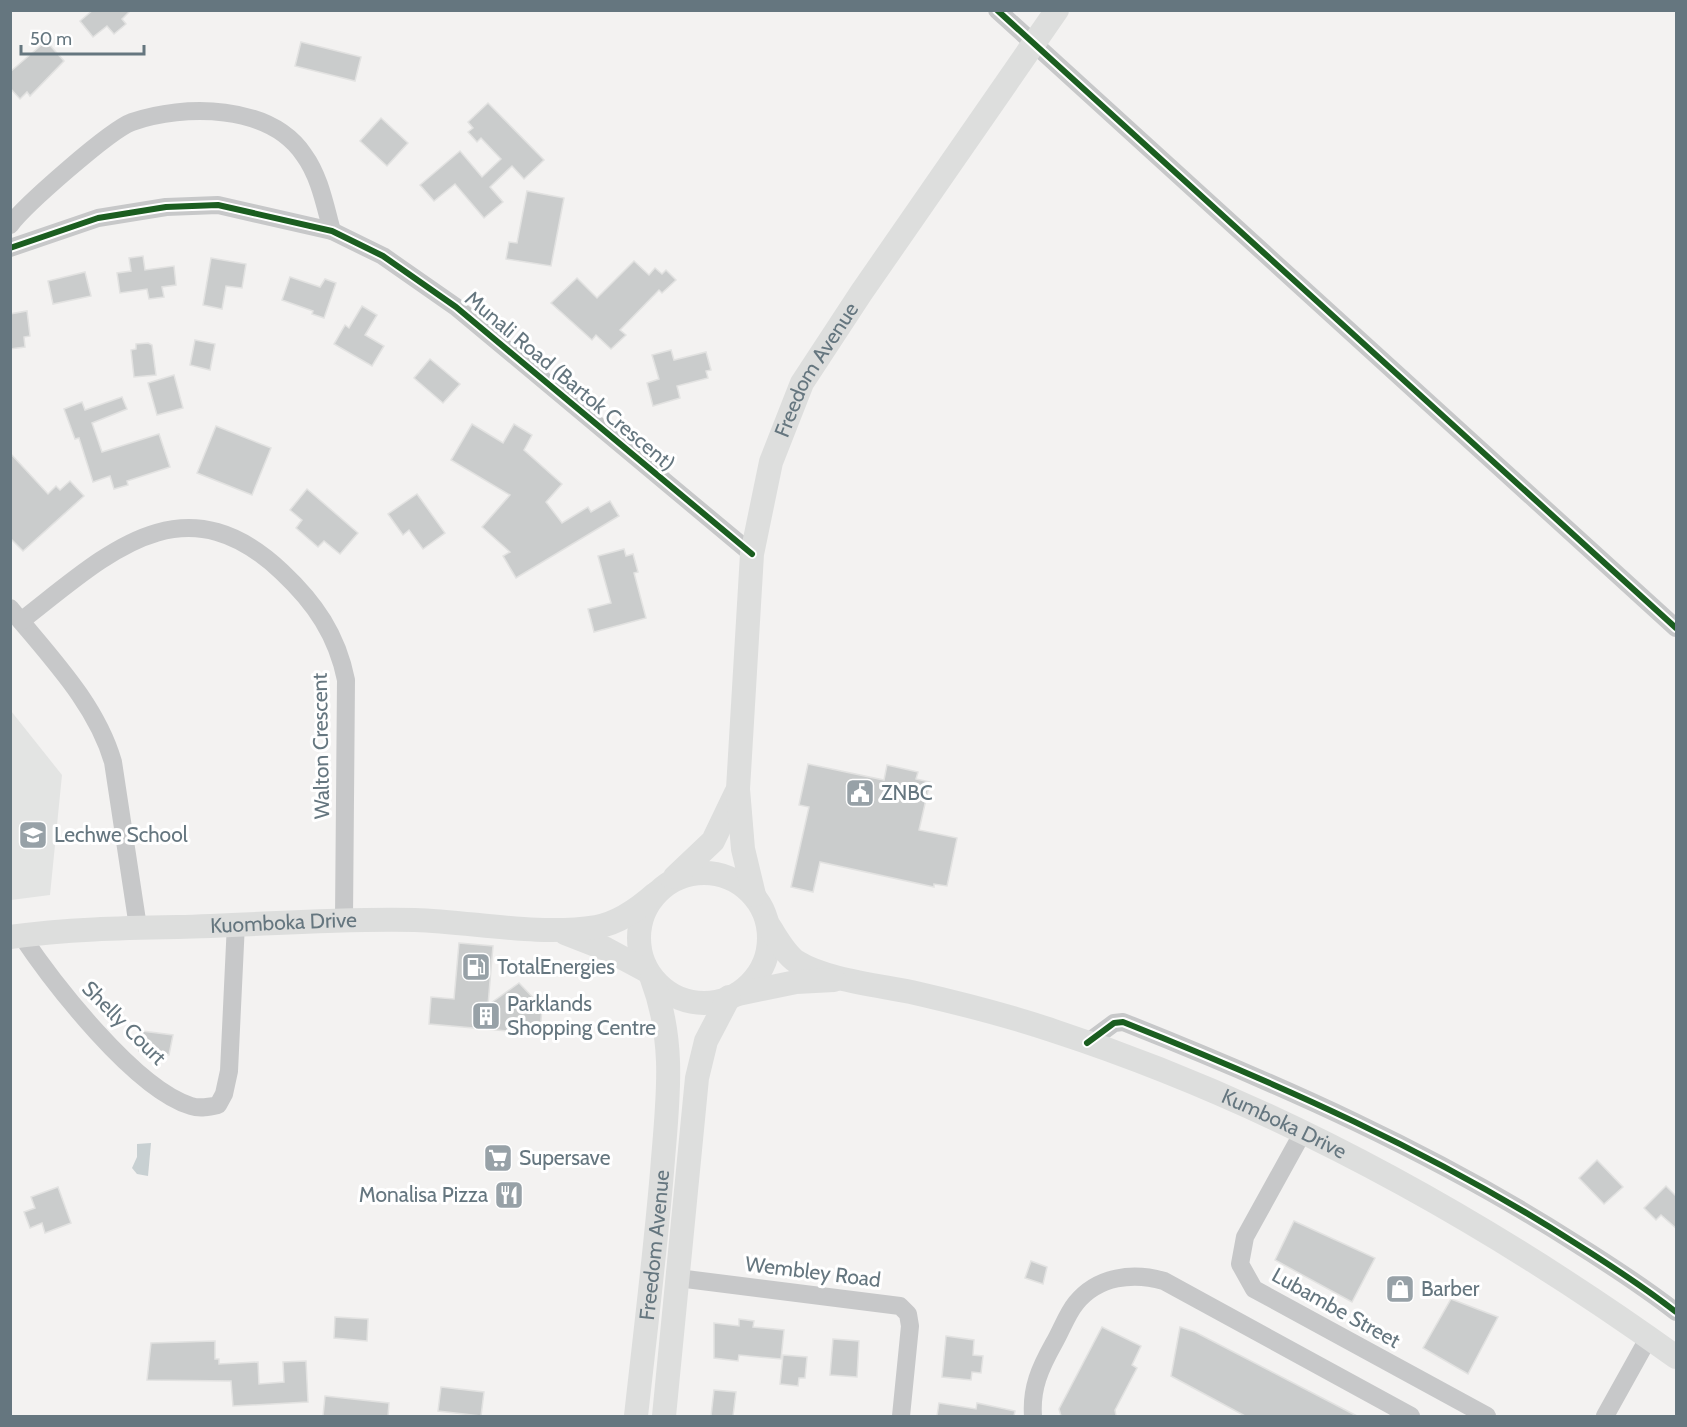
<svg xmlns="http://www.w3.org/2000/svg" width="1687" height="1427" viewBox="0 0 1687 1427" font-family="Cabin,sans-serif">
	<style>
		.built { fill: #e3e4e3 }
		.water { fill: #c8d0d2 }
		.building { fill: #cacccc; stroke: #e2e2e1; stroke-width: 1.5 }
		.lines { fill: none; stroke-linecap: round; stroke-linejoin: round }
		.minor { stroke: #c7c8c9; stroke-width: 18 }
		.secondary { stroke: #dddedd; stroke-width: 24 }
		.cycleway-casing { stroke: #fff; stroke-width: 10 }
		.cycleway { stroke: #1b5e20; stroke-width: 6 }
		.labels { text-anchor: middle; stroke-width: 6; stroke-linejoin: round; paint-order: stroke }
		.street-label { font-size: 21px; fill: #65767f; stroke: #fff }
		.poi-label { font-size: 21px; fill: #65767f; stroke: #fff; text-anchor: start }
	</style>
	<rect width="100%" height="100%" fill="#f3f2f1"/>
	<path class="built" d="M 11,711 L 62,775 L 50,895 L 11,900 Z"/>
	<path class="water" d="M 151,1143 L 148,1176 L 137,1174 L 132,1168 L 137,1157 L 137,1144 Z"/>
	<g class="building">
		<path d="M 93,10 L 131,10 L 122,19 L 126,24 L 114,34 L 107,26 L 93,37 L 80,21 Z"/>
		<path d="M 46,41 L 64,61 L 30,96 L 27,92 L 20,99 L 10,88 L 10,72 Z"/>
		<path d="M 301,42 L 361,57 L 355,81 L 295,66 Z"/>
		<path d="M 488,103 L 544,160 L 524,179 L 512,166 L 490,187 L 503,202 L 484,218 L 455,184 L 434,201 L 420,185 L 460,151 L 482,177 L 501,159 L 481,138 L 477,142 L 468,132 L 473,128 L 468,122 Z"/>
		<path d="M 381,118 L 408,143 L 387,166 L 360,141 Z"/>
		<path d="M 527,191 L 564,198 L 551,266 L 506,259 L 509,242 L 517,243 Z"/>
		<path d="M 143,256 L 145,270 L 174,266 L 176,285 L 162,287 L 164,297 L 149,299 L 147,289 L 120,293 L 117,273 L 131,271 L 129,258 Z"/>
		<path d="M 211,258 L 246,264 L 242,288 L 226,286 L 222,309 L 203,305 Z"/>
		<path d="M 634,261 L 649,275 L 655,268 L 662,274 L 666,270 L 676,280 L 662,293 L 659,290 L 620,330 L 626,335 L 611,349 L 596,335 L 592,340 L 551,303 L 577,278 L 597,298 Z"/>
		<path d="M 85,272 L 91,296 L 53,304 L 48,281 Z"/>
		<path d="M 290,277 L 320,287 L 325,279 L 336,283 L 324,318 L 312,314 L 313,311 L 282,300 Z"/>
		<path d="M 362,306 L 377,315 L 365,335 L 384,346 L 372,366 L 334,344 L 345,325 L 349,328 Z"/>
		<path d="M 27,311 L 30,336 L 24,337 L 25,347 L 10,349 L 10,314 Z"/>
		<path d="M 195,340 L 215,344 L 210,370 L 190,365 Z"/>
		<path d="M 148,343 L 152,345 L 156,375 L 134,377 L 131,350 L 136,349 L 136,344 Z"/>
		<path d="M 671,350 L 674,360 L 706,352 L 711,370 L 706,371 L 708,378 L 677,386 L 680,398 L 653,406 L 647,383 L 659,379 L 652,355 Z"/>
		<path d="M 430,359 L 460,384 L 443,403 L 414,378 Z"/>
		<path d="M 174,375 L 183,408 L 157,415 L 148,383 Z"/>
		<path d="M 122,397 L 127,409 L 92,423 L 102,452 L 159,434 L 170,467 L 127,481 L 128,485 L 114,489 L 110,476 L 93,482 L 79,438 L 75,439 L 64,409 L 82,402 L 85,410 Z"/>
		<path d="M 472,424 L 503,443 L 514,424 L 532,435 L 524,450 L 562,484 L 546,502 L 562,523 L 588,507 L 591,512 L 610,501 L 619,516 L 516,578 L 503,556 L 510,552 L 482,527 L 510,495 L 451,460 Z"/>
		<path d="M 216,426 L 271,448 L 252,495 L 197,473 Z"/>
		<path d="M 10,453 L 48,494 L 56,486 L 60,490 L 70,481 L 84,496 L 23,551 L 10,538 Z"/>
		<path d="M 307,489 L 358,533 L 340,554 L 324,541 L 318,547 L 296,528 L 302,520 L 290,510 Z"/>
		<path d="M 417,494 L 445,533 L 423,549 L 409,530 L 403,535 L 388,514 Z"/>
		<path d="M 624,549 L 626,556 L 633,554 L 638,572 L 634,573 L 646,618 L 594,632 L 588,609 L 611,603 L 598,556 Z"/>
		<path d="M 808,764 L 884,780 L 887,765 L 918,772 L 916,779 L 930,782 L 919,830 L 957,838 L 947,886 L 934,884 L 934,887 L 820,862 L 813,892 L 791,887 L 809,807 L 799,805 Z"/>
		<path d="M 459,943 L 493,946 L 488,1005 L 519,983 L 542,1007 L 540,1034 L 429,1024 L 431,997 L 454,999 Z"/>
		<path d="M 142,1031 L 173,1035 L 169,1055 L 139,1051 Z"/>
		<path d="M 1597,1160 L 1623,1187 L 1604,1204 L 1579,1178 Z"/>
		<path d="M 1666,1186 L 1677,1197 L 1677,1229 L 1661,1215 L 1656,1220 L 1644,1208 Z"/>
		<path d="M 58,1187 L 71,1223 L 45,1233 L 42,1223 L 30,1228 L 24,1212 L 35,1208 L 31,1197 Z"/>
		<path d="M 1294,1221 L 1375,1258 L 1352,1302 L 1275,1260 Z"/>
		<path d="M 1031,1261 L 1047,1267 L 1043,1284 L 1025,1278 Z"/>
		<path d="M 1451,1299 L 1498,1317 L 1468,1374 L 1423,1348 Z"/>
		<path d="M 335,1317 L 368,1319 L 367,1341 L 334,1338 Z"/>
		<path d="M 739,1319 L 754,1321 L 753,1327 L 784,1330 L 781,1359 L 739,1355 L 738,1361 L 714,1358 L 714,1323 L 739,1326 Z"/>
		<path d="M 1102,1327 L 1141,1346 L 1132,1365 L 1137,1368 L 1115,1410 L 1116,1416 L 1061,1416 L 1059,1409 Z"/>
		<path d="M 1180,1327 L 1195,1332 L 1357,1416 L 1245,1416 L 1171,1376 Z"/>
		<path d="M 946,1336 L 974,1340 L 973,1355 L 983,1356 L 981,1373 L 972,1372 L 971,1380 L 942,1377 Z"/>
		<path d="M 833,1339 L 859,1341 L 857,1377 L 830,1375 Z"/>
		<path d="M 215,1341 L 215,1359 L 219,1359 L 219,1364 L 258,1362 L 259,1384 L 284,1382 L 283,1362 L 306,1361 L 308,1402 L 233,1406 L 231,1381 L 147,1380 L 151,1343 Z"/>
		<path d="M 783,1355 L 807,1357 L 805,1378 L 799,1378 L 798,1386 L 780,1384 Z"/>
		<path d="M 441,1387 L 484,1392 L 481,1416 L 438,1411 Z"/>
		<path d="M 714,1390 L 736,1392 L 733,1416 L 711,1416 Z"/>
		<path d="M 325,1396 L 389,1403 L 388,1416 L 323,1416 Z"/>
		<path d="M 939,1403 L 976,1409 L 977,1403 L 1015,1411 L 1014,1416 L 937,1416 Z"/>
	</g>
	<g class="lines">
		<g class="minor">
			<path d="M 997,10 L 1676,628"/>
			<path d="M 10,225 C 25,205 110,130 132,122 C 184,104 270,104 304,155 C 320,177 325,206 332,231"/>
			<path d="M 10,248 L 98,218 L 166,207 L 218,205 L 332,231 L 383,256 L 456,307 L 752,554"/>
			<path d="M 10,608 C 49,656 96,703 113,762 L 138,927"/>
			<path d="M 21,621 C 105,556 182,477 282,572 C 315,603 337,635 346,680 L 344,918"/>
			<path d="M 21,935 C 53,983 135,1089 191,1106 C 200,1109 209,1107 218,1105 L 224,1094 L 229,1071 L 236,923"/>
			<path d="M 1087,1043 L 1114,1023 L 1123,1022 C 1279,1084 1433,1152 1575,1243 C 1610,1265 1644,1287 1676,1312"/>
			<path d="M 1303,1132 L 1245,1237 L 1240,1264 L 1254,1289 L 1487,1416"/>
			<path d="M 678,1278 L 900,1306 L 908,1314 L 910,1326 L 901,1416"/>
			<path d="M 1033,1416 C 1031,1388 1040,1368 1054,1343 C 1061,1331 1067,1314 1076,1303 C 1098,1276 1133,1272 1164,1281 L 1411,1416"/>
			<path d="M 1605,1416 L 1649,1337"/>
		</g>
		<g class="secondary">
			<circle cx="704" cy="938" r="65"/>
			<path d="M 675,877 L 713,841 L 736,793"/>
			<path id="s1" d="M 754,895 L 743,849 L 738,789 L 752,554 L 771,462 L 802,383 L 861,293 L 1057,10"/>
			<path id="s2" d="M 769,926 C 777,938 785,954 797,962 C 826,980 877,985 911,992 C 959,1003 1007,1015 1054,1031 C 1278,1104 1485,1220 1676,1357"/>
			<path d="M 565,933 L 606,949 L 647,971"/>
			<path id="s3" d="M 10,937 C 66,929 123,928 178,927 C 258,925 336,918 415,920 C 474,922 537,936 596,927 C 619,923 638,909 655,894"/>
			<path d="M 738,994 L 796,982 L 834,980"/>
			<path id="s4" d="M 636,1416 C 645,1335 655,1254 662,1172 C 667,1104 677,1045 652,979"/>
			<path d="M 664,1416 L 697,1078 L 706,1041 L 729,997"/>
		</g>
		<g class="cycleway-casing">
			<g id="cycleway">
				<path d="M 997,10 L 1676,628"/>
				<path d="M 10,248 L 98,218 L 166,207 L 218,205 L 332,231 L 383,256 L 456,307 L 752,554"/>
				<path d="M 1087,1043 L 1114,1023 L 1123,1022 C 1279,1084 1433,1152 1575,1243 C 1610,1265 1644,1287 1676,1312"/>
			</g>
		</g>
		<use href="#cycleway" class="cycleway"/>
	</g>
	<defs>
		<g id="civic-square" transform="scale(1.5)"><rect x="-9" y="-9" width="18" height="18" rx="4" fill="#97a1a7" stroke="#fff"/><path d="M-.6-6.5H3V-4.5H.6V-3L4-1V1h2V6H-6V1h2V-1L-.6-3ZM-1.2 2.5V6h2.4V2.5Z" fill="#fff"/></g>
		<g id="school-square" transform="scale(1.5)"><rect x="-9" y="-9" width="18" height="18" rx="4" fill="#97a1a7" stroke="#fff"/><path d="M0-5L7-2L0 1L-7-2ZM-4 1L0 2.5L4 1V4Q0 6-4 4Z" fill="#fff"/></g>
		<g id="fuel-square" transform="scale(1.5)"><rect x="-9" y="-9" width="18" height="18" rx="4" fill="#97a1a7" stroke="#fff"/><path d="M-5.5-6h7V0h2V4h1.3V-2.5L3-4.5l.8-.8L6-3V5H2.5V1h-1V6h-7ZM-4.2-4.7v3.2H.2V-4.7Z" fill="#fff"/></g>
		<g id="building-square" transform="scale(1.5)"><rect x="-9" y="-9" width="18" height="18" rx="4" fill="#97a1a7" stroke="#fff"/><path d="M-4-6H4V6H1V3H-1V6H-4ZM-2.5-4.3h1.7v1.8h-1.7ZM.8-4.3h1.7v1.8H.8ZM-2.5-1h1.7V.8h-1.7ZM.8-1h1.7V.8H.8Z" fill="#fff"/></g>
		<g id="supermarket-square" transform="scale(1.5)"><rect x="-9" y="-9" width="18" height="18" rx="4" fill="#97a1a7" stroke="#fff"/><path d="M-6-5.5h2.5l.6 2H6L4.5 2H-2.5L-4.4-4H-6ZM-1.5 3.2a1.3 1.3 0 1 0 .1 0ZM3 3.2a1.3 1.3 0 1 0 .1 0Z" fill="#fff"/></g>
		<g id="restaurant-square" transform="scale(1.5)"><rect x="-9" y="-9" width="18" height="18" rx="4" fill="#97a1a7" stroke="#fff"/><path d="M-5-6h1v4h1v-4h1v4h1v-4h1v5L-1.5 .5V6h-2V.5L-5-1ZM5-6V6H3V1.5H1.5Q1.5-4 5-6Z" fill="#fff"/></g>
		<g id="shop-square" transform="scale(1.5)"><rect x="-9" y="-9" width="18" height="18" rx="4" fill="#97a1a7" stroke="#fff"/><path d="M-5-2.5h2.3a2.7 3.5 0 0 1 5.4 0H5L5.5 6h-11ZM-1.5-2.5h3a1.5 2.3 0 0 0-3 0Z" fill="#fff"/></g>
	</defs>
	<g fill-rule="evenodd">
		<use href="#civic-square" x="860" y="793"/>
		<use href="#school-square" x="33" y="835"/>
		<use href="#fuel-square" x="476" y="967"/>
		<use href="#building-square" x="486" y="1016"/>
		<use href="#supermarket-square" x="498" y="1158"/>
		<use href="#restaurant-square" x="509" y="1195"/>
		<use href="#shop-square" x="1400" y="1289"/>
	</g>
	<g class="labels">
		<g class="street-label">
			<text dy="7" stroke="none"><textPath href="#s1" startOffset="540">Freedom Avenue</textPath></text>
			<text transform="translate(570 381) rotate(40)" y="7">Munali Road (Bartok Crescent)</text>
			<text transform="translate(321 746) rotate(-91)" y="7">Walton Crescent</text>
			<text dy="7" stroke="none"><textPath href="#s3" startOffset="274">Kuomboka Drive</textPath></text>
			<text transform="translate(124 1023) rotate(45)" y="7">Shelly Court</text>
			<text dy="7" stroke="none"><textPath href="#s2" startOffset="561">Kumboka Drive</textPath></text>
			<text dy="7" stroke="none"><textPath href="#s4" startOffset="172">Freedom Avenue</textPath></text>
			<text transform="translate(813 1272) rotate(7)" y="7">Wembley Road</text>
			<text transform="translate(1336 1308) rotate(29)" y="7">Lubambe Street</text>
		</g>
		<g class="poi-label">
			<text x="881" y="800">ZNBC</text>
			<text x="54" y="842">Lechwe School</text>
			<text x="497" y="974">TotalEnergies</text>
			<text x="507" y="1011">Parklands<tspan x="507" dy="24">Shopping Centre</tspan></text>
			<text x="519" y="1165">Supersave</text>
			<text x="488" y="1202" text-anchor="end">Monalisa Pizza</text>
			<text x="1421" y="1296">Barber</text>
		</g>
	</g>
	<rect width="1687" height="1427" fill="none" stroke="#65767f" stroke-width="24"/>
	<path d="M21 45v9h123v-9" fill="none" stroke="#65767f" stroke-width="3"/>
	<text x="30" y="45" font-size="18" fill="#65767f" stroke="#ffffff" stroke-width="4.5" paint-order="stroke">50 m</text>
</svg>
